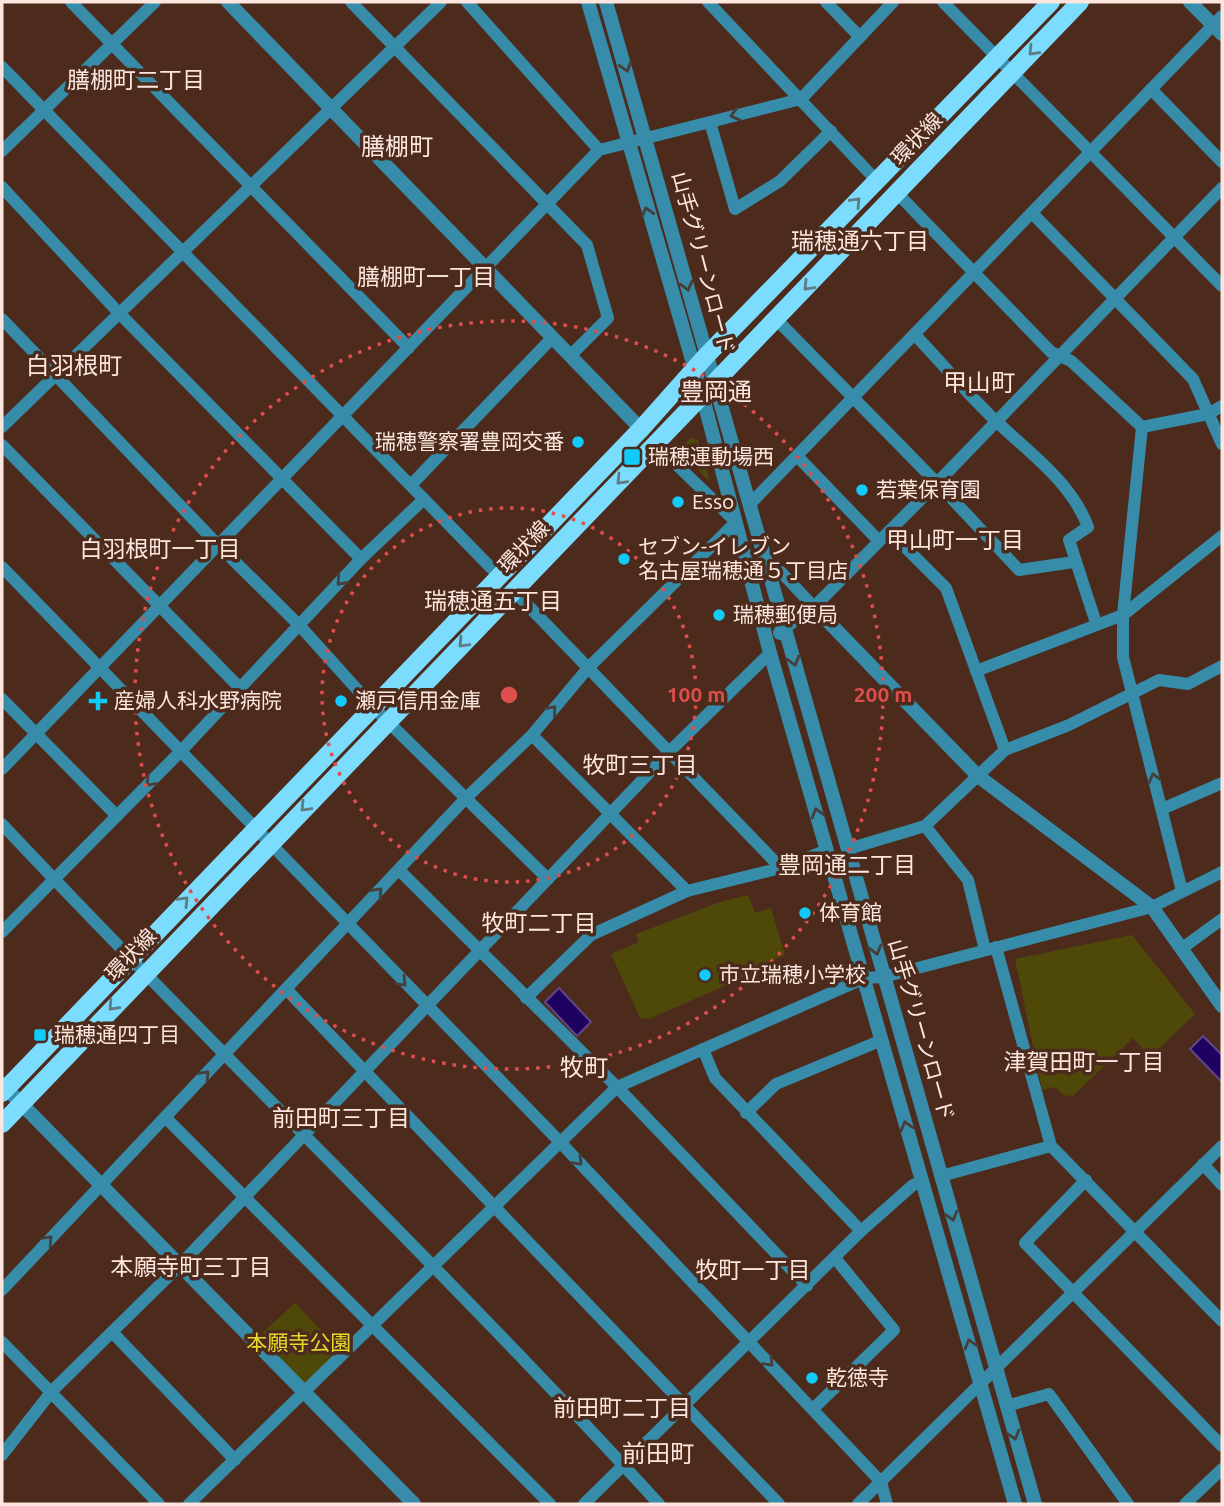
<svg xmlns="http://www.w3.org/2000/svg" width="1224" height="1506" viewBox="0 0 1224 1506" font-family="Ubuntu,'Noto Sans JP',sans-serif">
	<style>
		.green { fill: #4f4909 }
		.water { fill: #1f0260; stroke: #614686; stroke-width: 2 }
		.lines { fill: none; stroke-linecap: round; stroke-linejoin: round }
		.minor { stroke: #378ca9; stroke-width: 12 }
		.tertiary { stroke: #378ca9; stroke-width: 14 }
		.primary { stroke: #7bdcfe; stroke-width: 18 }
		.oneway { stroke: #617b82 }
		.oneway2 { stroke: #483e39 }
		.ring { fill: none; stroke: #de4e4c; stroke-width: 3.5; stroke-dasharray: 3.5 7 }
		.poi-dot { fill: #10cafa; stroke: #4c2b1d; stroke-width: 2.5 }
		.labels { text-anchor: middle; stroke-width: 7; stroke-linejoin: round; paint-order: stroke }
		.street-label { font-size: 21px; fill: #fce6dd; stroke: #4c2b1d }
		.poi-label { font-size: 21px; fill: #fce6dd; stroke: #4c2b1d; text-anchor: start }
		.park-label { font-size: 21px; fill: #e8d82e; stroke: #4c2b1d }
		.neighbourhood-label { font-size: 23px; fill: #fce6dd; stroke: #4c2b1d }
		.quarter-label { font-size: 24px; fill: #fce6dd; stroke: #4c2b1d }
		.centre { fill: #de4e4c; stroke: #4c2b1d; stroke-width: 3.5 }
		.ring-label { font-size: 21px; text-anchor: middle; font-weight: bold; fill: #de4e4c; stroke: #4c2b1d; stroke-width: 7; stroke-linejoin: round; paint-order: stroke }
	</style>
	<rect width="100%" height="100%" fill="#4c2b1d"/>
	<g class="green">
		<path d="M 691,438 L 698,440 L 710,482 L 679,450 Z"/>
		<path d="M 748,895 L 755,913 L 771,908 L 785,955 L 773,960 L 765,968 L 649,1019 L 640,1018 L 611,954 L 639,942 L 636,934 L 720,902 Z"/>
		<path d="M 1132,935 L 1195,1014 L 1150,1057 L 1133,1038 L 1074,1095 L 1065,1096 L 1055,1087 L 1042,1090 L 1015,959 Z"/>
		<path d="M 295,1303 L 339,1349 L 305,1384 L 259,1336 Z"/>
	</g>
	<g class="water">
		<path d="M 559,988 L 591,1022 L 577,1036 L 545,1002 Z"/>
		<path d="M 1203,1036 L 1222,1055 L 1222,1082 L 1190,1049 Z"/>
	</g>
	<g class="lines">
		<g class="minor">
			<path d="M 71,2 L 409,348"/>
			<path d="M 351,2 L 587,245 L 608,318 L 570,356"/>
			<path d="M 467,2 L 599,150"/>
			<path d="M 708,2 L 877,181"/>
			<path d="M 826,2 L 860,37"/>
			<path d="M 943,2 L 1222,286"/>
			<path d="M 2,67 L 499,576"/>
			<path d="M 1151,89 L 1222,162"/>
			<path d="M 710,122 L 735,209 L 780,181 L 831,131"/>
			<path d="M 2,151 L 155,2"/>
			<path d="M 2,187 L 118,312 L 361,559"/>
			<path d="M 897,193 L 1051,352 L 1071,361 L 1142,427 L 1208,414 L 1222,406"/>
			<path d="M 1032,213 L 1193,379 L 1222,444"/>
			<path d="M 2,319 L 217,544 L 300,626 L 372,706 L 548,879"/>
			<path d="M 776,319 L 937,483 L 1222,188"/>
			<path d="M 915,335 C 943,364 968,395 997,422 C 1030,453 1072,483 1088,527 L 1069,540 L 1096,623"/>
			<path d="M 2,427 L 441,2"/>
			<path d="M 1142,427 L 1123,615 L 1123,657 L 1182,891"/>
			<path d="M 2,445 L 239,687"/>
			<path d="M 797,456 L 879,541"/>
			<path d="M 411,485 L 552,338"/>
			<path d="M 750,504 L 1222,16"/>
			<path d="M 890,532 L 946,588 L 1005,750"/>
			<path d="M 2,567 L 560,1142 L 881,1482 L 887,1504"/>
			<path d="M 767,567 L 780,571 L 814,607 L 937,483 L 1019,570 L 1074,562"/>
			<path d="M 514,591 L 781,868 L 827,850"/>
			<path d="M 976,671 L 1123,615 L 1222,536"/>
			<path d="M 2,699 L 117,816"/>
			<path d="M 532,735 L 687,891"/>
			<path d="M 2,769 L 599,150 L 801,99 L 893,2"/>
			<path d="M 1162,809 L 1222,783"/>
			<path d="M 2,824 C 218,1054 446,1271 659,1504"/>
			<path d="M 925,826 L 968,880 L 985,950"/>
			<path d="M 848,849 L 925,826 L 1005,750 L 1069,725 L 1159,680 L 1188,684 L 1222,666"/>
			<path d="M 399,870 L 617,1087 L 807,1286"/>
			<path d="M 2,932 L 181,751 L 361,559 L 424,499"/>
			<path d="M 996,947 L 1051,1146 L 1222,1321"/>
			<path d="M 1181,949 L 1222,919"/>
			<path d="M 286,989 L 779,1504"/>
			<path d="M 526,998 L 591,935 L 687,891 L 781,868"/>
			<path d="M 703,1049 L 715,1078 L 861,1231"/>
			<path d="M 746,1113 L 776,1084 L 882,1040"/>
			<path d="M 165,1117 L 550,1504"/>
			<path d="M 1203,1164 L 1222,1185"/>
			<path d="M 941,1176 L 1051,1146"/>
			<path d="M 1086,1180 L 1025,1243 L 1222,1446"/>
			<path d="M 2,1290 L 465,799 L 532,735 L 588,668 L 736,522 L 655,444"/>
			<path d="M 112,1332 L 235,1460"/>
			<path d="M 2,1342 L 159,1504"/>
			<path d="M 1006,1406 L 1049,1394 L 1128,1504"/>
			<path d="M 813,1409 L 894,1330 L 835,1258"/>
			<path d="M 2,1455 L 52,1391 L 179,1266 L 670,751 L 770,653"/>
			<path d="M 189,1504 L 617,1087 L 865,978 L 883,977 L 1152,907 L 1222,872"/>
			<path d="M 584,1504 L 861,1231 L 913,1185 L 923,1181"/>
			<path d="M 858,1504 L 1222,1146"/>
			<path d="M 1185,1504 L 1222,1469"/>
		</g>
		<g class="tertiary">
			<path d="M 228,2 L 641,429"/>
			<path d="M 588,2 L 702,394 L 770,653 L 1015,1504"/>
			<path d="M 606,2 L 1035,1504"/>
			<path d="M 1190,2 L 1222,34"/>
			<path d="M 780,633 L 784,627 L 814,607 L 978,776 L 1152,907 L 1222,1006"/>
			<path d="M 2,1084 L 414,1504"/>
		</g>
		<g class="primary">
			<path d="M 2,1093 L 641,429 L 706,356 L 1051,2"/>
			<path d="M 2,1124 L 1080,2"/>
		</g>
	</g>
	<defs><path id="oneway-chevron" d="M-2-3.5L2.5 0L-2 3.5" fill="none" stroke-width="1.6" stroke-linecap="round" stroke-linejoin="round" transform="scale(1.75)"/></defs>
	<g class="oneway">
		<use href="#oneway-chevron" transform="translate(1033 51) rotate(134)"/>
		<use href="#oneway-chevron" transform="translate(856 202) rotate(-46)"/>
		<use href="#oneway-chevron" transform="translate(808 286) rotate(134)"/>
		<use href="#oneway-chevron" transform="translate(621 480) rotate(134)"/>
		<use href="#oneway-chevron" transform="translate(463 643) rotate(134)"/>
		<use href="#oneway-chevron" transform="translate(305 807) rotate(134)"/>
		<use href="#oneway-chevron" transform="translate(184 901) rotate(-46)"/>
		<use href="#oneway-chevron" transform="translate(113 1006) rotate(133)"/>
	</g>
	<g class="oneway2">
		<use href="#oneway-chevron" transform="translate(626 67) rotate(73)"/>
		<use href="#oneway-chevron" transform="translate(735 115) rotate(166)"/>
		<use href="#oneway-chevron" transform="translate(647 212) rotate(-106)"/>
		<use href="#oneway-chevron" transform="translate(687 286) rotate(75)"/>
		<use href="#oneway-chevron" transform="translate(341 581) rotate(132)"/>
		<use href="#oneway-chevron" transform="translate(794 661) rotate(74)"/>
		<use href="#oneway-chevron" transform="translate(552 710) rotate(-50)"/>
		<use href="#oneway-chevron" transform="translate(1154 778) rotate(-105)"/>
		<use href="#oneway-chevron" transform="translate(150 782) rotate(134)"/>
		<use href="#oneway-chevron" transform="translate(817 813) rotate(-106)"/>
		<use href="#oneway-chevron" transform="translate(378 892) rotate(-47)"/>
		<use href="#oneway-chevron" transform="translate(876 950) rotate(75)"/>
		<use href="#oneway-chevron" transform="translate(402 982) rotate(46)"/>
		<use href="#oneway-chevron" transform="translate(205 1075) rotate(-47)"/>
		<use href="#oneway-chevron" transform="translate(906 1126) rotate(-106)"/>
		<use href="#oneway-chevron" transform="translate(578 1161) rotate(46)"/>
		<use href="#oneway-chevron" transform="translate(952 1216) rotate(74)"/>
		<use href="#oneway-chevron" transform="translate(48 1240) rotate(-47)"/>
		<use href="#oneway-chevron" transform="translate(970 1344) rotate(-106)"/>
		<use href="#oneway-chevron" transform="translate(769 1362) rotate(47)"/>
		<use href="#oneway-chevron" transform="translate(1014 1435) rotate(74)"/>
	</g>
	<g class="ring">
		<circle cx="509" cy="695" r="187"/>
		<circle cx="509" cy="695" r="374"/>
	</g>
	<g class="poi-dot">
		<circle cx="578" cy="442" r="7"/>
		<rect x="623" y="448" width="18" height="18" rx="3.5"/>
		<circle cx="862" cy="490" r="7"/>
		<circle cx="678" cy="502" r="7"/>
		<circle cx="624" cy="559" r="7"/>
		<circle cx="719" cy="615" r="7"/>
		<path d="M94.5 690.5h7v7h7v7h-7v7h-7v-7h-7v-7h7z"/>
		<circle cx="341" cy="701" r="7"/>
		<circle cx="805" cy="913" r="7"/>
		<circle cx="705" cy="975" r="7"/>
		<rect x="33" y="1028" width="14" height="14" rx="3.5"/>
		<circle cx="812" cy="1378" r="7"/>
	</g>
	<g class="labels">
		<g class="street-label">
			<text transform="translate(917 139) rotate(-46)" y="7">環状線</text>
			<text transform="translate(703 263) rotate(75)" y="7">山手グリーンロード</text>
			<text transform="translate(524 547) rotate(-46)" y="7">環状線</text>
			<text transform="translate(131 955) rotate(-46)" y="7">環状線</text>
			<text transform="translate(921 1030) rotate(74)" y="7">山手グリーンロード</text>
		</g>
		<g class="poi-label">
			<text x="564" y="449" text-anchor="end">瑞穂警察署豊岡交番</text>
			<text x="648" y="464">瑞穂運動場西</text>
			<text x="876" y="497">若葉保育園</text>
			<text x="692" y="509">Esso</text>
			<text x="638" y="554">セブン-イレブン<tspan x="638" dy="24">名古屋瑞穂通５丁目店</tspan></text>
			<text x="733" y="622">瑞穂郵便局</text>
			<text x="114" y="708">産婦人科水野病院</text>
			<text x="355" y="708">瀬戸信用金庫</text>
			<text x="819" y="920">体育館</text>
			<text x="719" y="982">市立瑞穂小学校</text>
			<text x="54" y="1042">瑞穂通四丁目</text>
			<text x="826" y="1385">乾徳寺</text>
		</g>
		<g class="park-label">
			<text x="299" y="1350">本願寺公園</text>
		</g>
		<g class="neighbourhood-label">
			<text x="136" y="88">膳棚町二丁目</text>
			<text x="860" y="249">瑞穂通六丁目</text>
			<text x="426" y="285">膳棚町一丁目</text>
			<text x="955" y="548">甲山町一丁目</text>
			<text x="160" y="557">白羽根町一丁目</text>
			<text x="493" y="609">瑞穂通五丁目</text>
			<text x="640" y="773">牧町三丁目</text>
			<text x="847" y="873">豊岡通二丁目</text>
			<text x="539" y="931">牧町二丁目</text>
			<text x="1084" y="1070">津賀田町一丁目</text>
			<text x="341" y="1126">前田町三丁目</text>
			<text x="191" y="1275">本願寺町三丁目</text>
			<text x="753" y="1278">牧町一丁目</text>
			<text x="622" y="1416">前田町二丁目</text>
		</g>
		<g class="quarter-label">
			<text x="397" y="155">膳棚町</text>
			<text x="74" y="374">白羽根町</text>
			<text x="979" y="391">甲山町</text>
			<text x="716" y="400">豊岡通</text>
			<text x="584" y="1076">牧町</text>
			<text x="658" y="1462">前田町</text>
		</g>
	</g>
	<circle cx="509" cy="695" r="10" class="centre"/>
	<g class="ring-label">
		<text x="696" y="702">100 m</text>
		<text x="883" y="702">200 m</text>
	</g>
	<rect width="1224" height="1506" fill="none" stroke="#fce6dd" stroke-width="7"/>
</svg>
